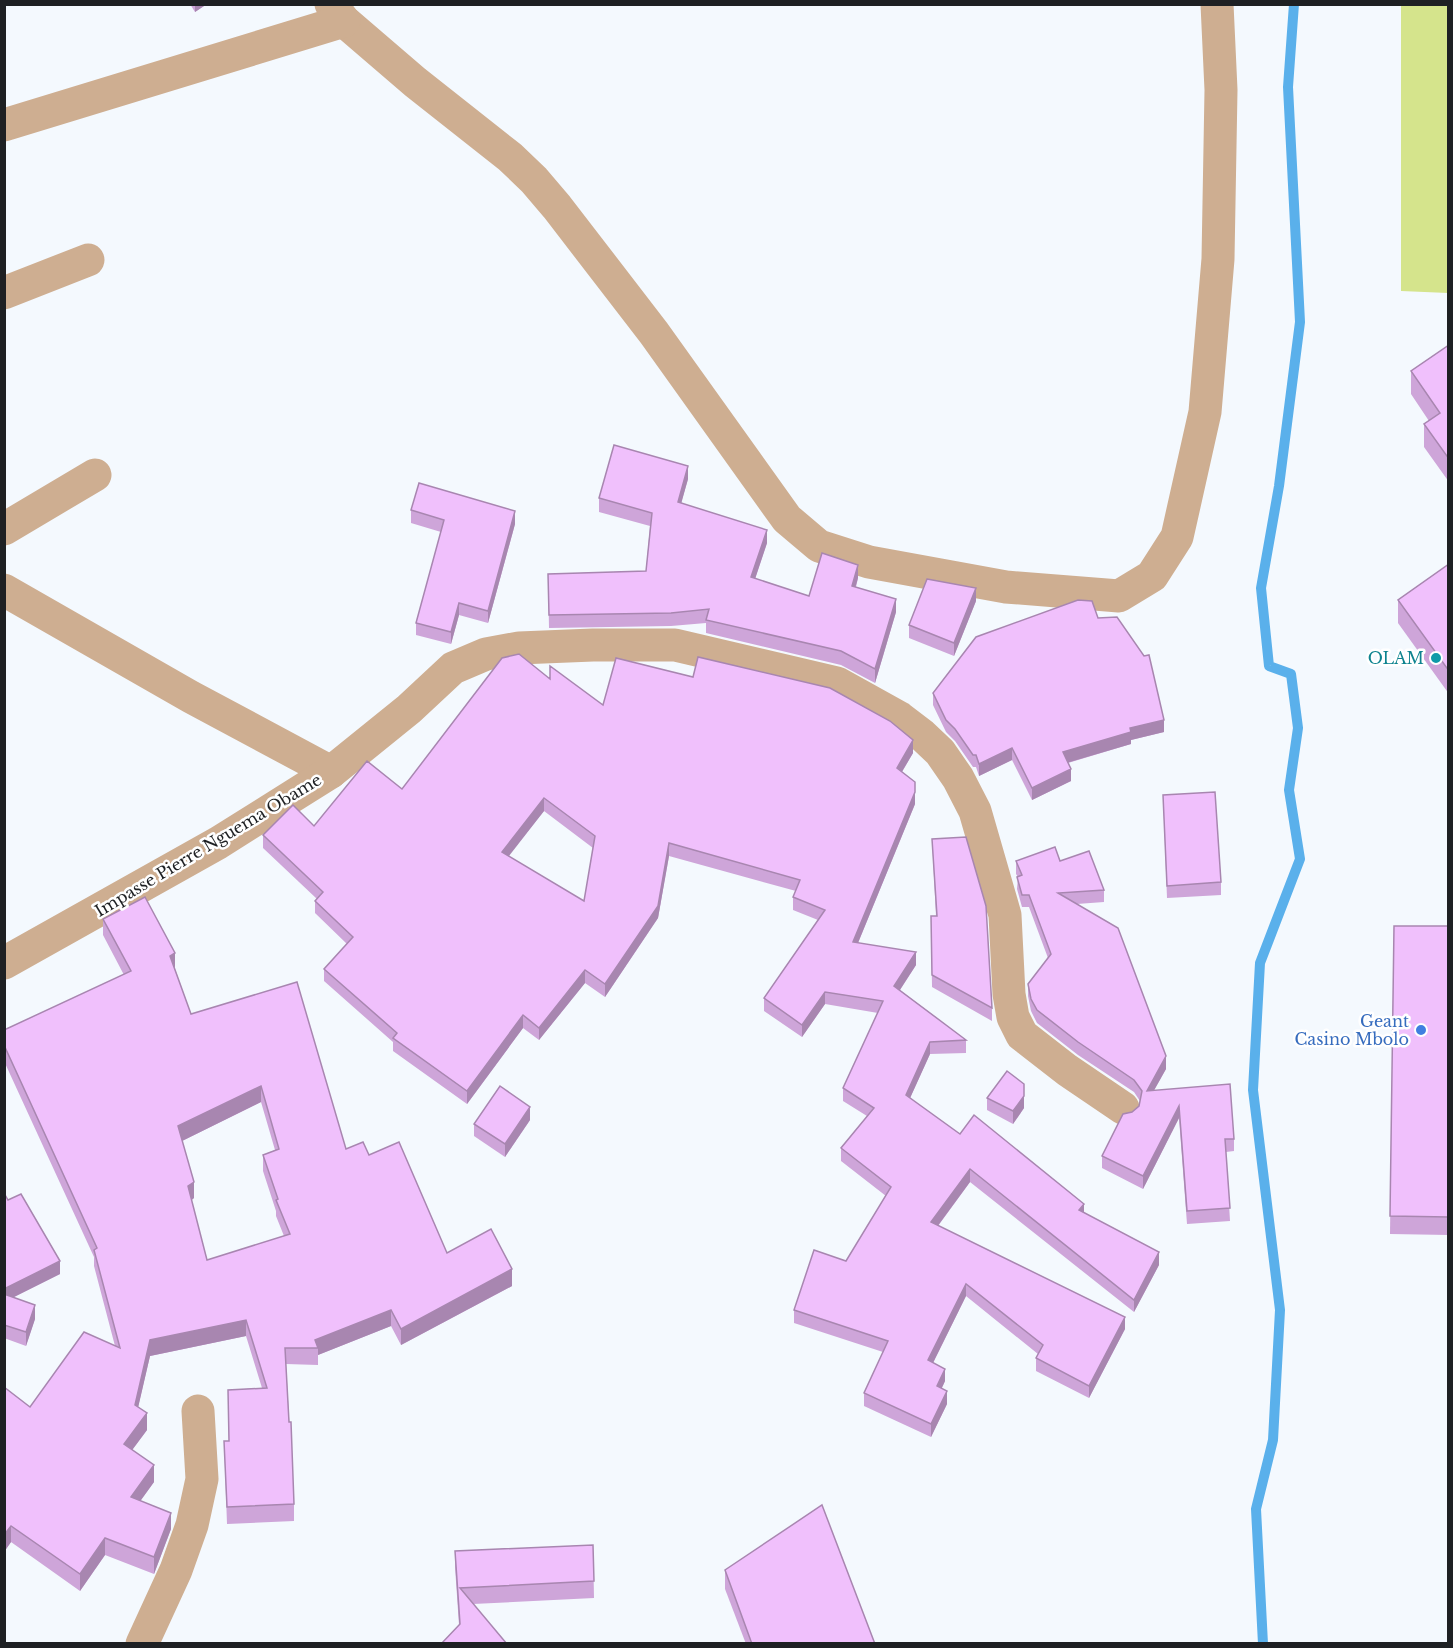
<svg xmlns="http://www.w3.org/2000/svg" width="1453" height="1648" viewBox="0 0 1453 1648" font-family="'Libre Baskerville',serif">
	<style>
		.green { fill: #d5e48c }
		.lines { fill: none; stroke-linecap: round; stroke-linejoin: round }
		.stream { stroke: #5ab0eb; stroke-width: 10 }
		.minor { stroke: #ceae91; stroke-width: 33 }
		.wall { fill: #cea5d9; fill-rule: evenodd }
		.shaded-wall { fill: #a886b0 }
		.building { fill: #f0c0fc; stroke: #a886b0; stroke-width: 1.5; fill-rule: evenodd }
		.culture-dot { fill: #0f9aa8; stroke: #fff; stroke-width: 2 }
		.shop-dot { fill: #3f7fe0; stroke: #fff; stroke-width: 2 }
		.labels { text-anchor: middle; stroke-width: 5; stroke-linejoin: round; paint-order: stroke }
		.culture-label { font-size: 16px; fill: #0d838f; stroke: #fff; text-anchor: end }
		.street-label { font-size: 16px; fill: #1e2023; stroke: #fff }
		.shop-label { font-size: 16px; fill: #366cbe; stroke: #fff; text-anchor: end }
	</style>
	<rect width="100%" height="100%" fill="#f4f9fe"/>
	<path class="green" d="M 1401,5 L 1448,5 L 1448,293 L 1401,291 Z"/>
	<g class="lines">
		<path class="stream" d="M 1263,1644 L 1256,1509 L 1273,1440 L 1280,1310 L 1253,1090 L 1260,963 L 1300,859 L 1289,790 L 1298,728 L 1291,674 L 1269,666 L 1261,588 L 1279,486 L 1300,322 L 1288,87 L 1294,4"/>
		<g class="minor">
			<path d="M 331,4 L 344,21 L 415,82 L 510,157 L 534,180 L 557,207 L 654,333 L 787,519 L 819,546 L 869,562 L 1006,587 L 1119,596 L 1152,576 L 1177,537 L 1205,412 L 1218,259 L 1221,90 L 1217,4"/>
			<path d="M 4,125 L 344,21"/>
			<path d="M 4,293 L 88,260"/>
			<path d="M 4,529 L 95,475"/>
			<path d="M 4,590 L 191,697 L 331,772"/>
			<path d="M 4,963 L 218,843 L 331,772 L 409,709 L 453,668 L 486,654 L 519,648 L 593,645 L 675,645 L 837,683 L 900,718 L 921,734 L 940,752 L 958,778 L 975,811 L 1005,915 L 1009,994 L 1013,1017 L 1022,1035 L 1067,1070 L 1123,1108"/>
			<path d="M 142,1644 L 176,1570 L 192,1525 L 202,1479 L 198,1411"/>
		</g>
	</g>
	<g class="wall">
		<path d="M 190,4 L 207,4 L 195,12 Z"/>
		<path d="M 1449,345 L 1449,482 L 1424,447 L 1424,424 L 1429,421 L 1411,394 L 1411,371 Z"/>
		<path d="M 688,479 L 681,503 L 767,543 L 755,579 L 809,596 L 858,578 L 856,587 L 896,612 L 875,683 L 841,665 L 706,633 L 706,623 L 671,626 L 549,628 L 548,574 L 646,571 L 650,526 L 599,512 L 599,498 Z"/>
		<path d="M 411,510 L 515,524 L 488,623 L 459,615 L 451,644 L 416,635 L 416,623 L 441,532 L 411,523 Z"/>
		<path d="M 1449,564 L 1449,694 L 1398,623 L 1398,600 Z"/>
		<path d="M 976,601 L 954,656 L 909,638 L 909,625 Z"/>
		<path d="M 1098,618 L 1164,732 L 1131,740 L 1131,744 L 1068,763 L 1071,781 L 1032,800 L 1012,760 L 979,776 L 976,767 L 973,767 L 955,741 L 946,732 L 933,705 L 933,693 Z"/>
		<path d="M 550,679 L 603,705 L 913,753 L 902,772 L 915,804 L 858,943 L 916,965 L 900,990 L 966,1040 L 966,1053 L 930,1054 L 910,1098 L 960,1134 L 1084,1212 L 1159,1265 L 1134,1312 L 970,1182 L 938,1226 L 1125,1329 L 1089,1398 L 1036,1371 L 1036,1358 L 1038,1354 L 966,1296 L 933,1363 L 945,1381 L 941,1389 L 947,1404 L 931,1437 L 864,1406 L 864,1393 L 883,1352 L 794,1323 L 794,1310 L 846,1261 L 886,1196 L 841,1161 L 841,1148 L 867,1116 L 843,1101 L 843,1088 L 878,1013 L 825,1004 L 802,1037 L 764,1011 L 764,998 L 818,920 L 793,910 L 793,897 L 796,891 L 669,856 L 658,918 L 605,997 L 585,983 L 539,1040 L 523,1028 L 467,1104 L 393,1051 L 393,1042 L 324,981 L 324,969 L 347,944 L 315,913 L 315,901 L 317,899 L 263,848 L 263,835 L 314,826 L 402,789 ZM 544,811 L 593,848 L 584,901 L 508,856 Z"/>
		<path d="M 1163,795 L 1221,882 L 1221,895 L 1167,898 Z"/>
		<path d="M 932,839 L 992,1008 L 992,1021 L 932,987 L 931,916 L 936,916 Z"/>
		<path d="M 1016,861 L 1060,861 L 1104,890 L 1104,902 L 1077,904 L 1166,1069 L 1154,1090 L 1234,1139 L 1234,1151 L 1226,1152 L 1230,1221 L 1187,1224 L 1179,1118 L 1143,1189 L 1102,1168 L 1102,1156 L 1132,1112 L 1139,1106 L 1140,1101 L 1134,1092 L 1078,1055 L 1037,1023 L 1031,1011 L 1028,996 L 1028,984 L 1048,958 L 1029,907 L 1022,907 L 1017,889 L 1018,877 L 1016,874 Z"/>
		<path d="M 103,919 L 175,969 L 191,1014 L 346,1149 L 369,1155 L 447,1253 L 512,1286 L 401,1345 L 391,1326 L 318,1355 L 318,1365 L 286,1364 L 294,1504 L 294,1521 L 227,1524 L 224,1441 L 229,1441 L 228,1390 L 262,1388 L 246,1336 L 150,1356 L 138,1407 L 147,1430 L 132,1450 L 154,1482 L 140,1501 L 171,1529 L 154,1574 L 105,1555 L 80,1591 L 11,1542 L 4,1552 L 4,1387 L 30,1407 L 115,1346 L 94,1266 L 94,1257 L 4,1061 L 4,1030 L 124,975 L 103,935 ZM 261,1102 L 275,1150 L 263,1155 L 263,1171 L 276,1211 L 276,1216 L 284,1236 L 207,1260 L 191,1200 L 194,1198 L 182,1141 Z"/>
		<path d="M 1394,926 L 1449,926 L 1449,1235 L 1390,1234 Z"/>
		<path d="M 987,1098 L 1024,1108 L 1013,1124 L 987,1110 Z"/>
		<path d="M 530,1120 L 505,1157 L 474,1136 L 474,1124 Z"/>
		<path d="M 4,1193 L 8,1200 L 60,1274 L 14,1297 L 35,1319 L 26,1346 L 4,1338 Z"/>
		<path d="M 593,1545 L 594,1598 L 473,1604 L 459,1625 L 455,1567 L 455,1551 Z"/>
		<path d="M 725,1570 L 875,1644 L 746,1644 L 725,1589 Z"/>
	</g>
	<g class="shaded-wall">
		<path d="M 195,4 L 207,4 L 195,12 Z"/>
		<path d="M 688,466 L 688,479 L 678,515 L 678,502 Z"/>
		<path d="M 515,511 L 515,524 L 488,623 L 488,611 Z"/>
		<path d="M 767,530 L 767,543 L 751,591 L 751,577 Z"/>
		<path d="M 858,565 L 858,578 L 852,599 L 852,586 Z"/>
		<path d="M 976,588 L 976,601 L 954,656 L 954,643 Z"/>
		<path d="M 896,599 L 896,612 L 875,683 L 875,669 Z"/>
		<path d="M 459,603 L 459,615 L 451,644 L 451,632 Z"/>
		<path d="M 1164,720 L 1164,732 L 1131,740 L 1131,744 L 1063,764 L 1063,752 L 1130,728 Z"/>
		<path d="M 913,740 L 913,753 L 897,780 L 897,768 Z"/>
		<path d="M 1012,748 L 1012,760 L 979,776 L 979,764 Z"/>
		<path d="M 1071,769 L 1071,781 L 1032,800 L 1032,788 Z"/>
		<path d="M 915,792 L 915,804 L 853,955 L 853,942 Z"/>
		<path d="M 544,798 L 544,811 L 502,865 L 502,852 Z"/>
		<path d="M 669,843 L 669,856 L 658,918 L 605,997 L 605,984 Z"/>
		<path d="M 916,952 L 916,965 L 894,999 L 894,986 Z"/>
		<path d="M 175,953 L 175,969 L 170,956 Z"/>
		<path d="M 585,970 L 585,983 L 539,1040 L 539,1028 Z"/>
		<path d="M 825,992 L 825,1004 L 802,1037 L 802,1025 Z"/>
		<path d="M 523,1015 L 523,1028 L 467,1104 L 467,1091 Z"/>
		<path d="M 930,1042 L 930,1054 L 906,1107 L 906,1095 Z"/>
		<path d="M 1166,1056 L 1166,1069 L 1147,1103 L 1147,1091 Z"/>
		<path d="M 261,1086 L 261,1102 L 178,1143 L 178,1126 Z"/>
		<path d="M 1024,1096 L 1024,1108 L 1013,1124 L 1013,1111 Z"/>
		<path d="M 1179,1106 L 1179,1118 L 1143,1189 L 1143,1176 Z"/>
		<path d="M 530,1107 L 530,1120 L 505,1157 L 505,1144 Z"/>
		<path d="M 970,1169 L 970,1182 L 931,1235 L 931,1222 Z"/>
		<path d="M 194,1182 L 194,1198 L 188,1203 L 188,1186 Z"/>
		<path d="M 1084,1204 L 1084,1216 L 1079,1210 Z"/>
		<path d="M 1159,1252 L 1159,1265 L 1134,1312 L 1134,1300 Z"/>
		<path d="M 60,1261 L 60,1274 L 4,1302 L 4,1289 Z"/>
		<path d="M 512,1269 L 512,1286 L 401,1345 L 401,1329 Z"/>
		<path d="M 966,1284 L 966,1296 L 928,1373 L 928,1360 Z"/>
		<path d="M 35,1305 L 35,1319 L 26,1346 L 26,1332 Z"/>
		<path d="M 391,1310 L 391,1326 L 318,1355 L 318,1348 L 315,1340 Z"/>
		<path d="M 1125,1317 L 1125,1329 L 1089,1398 L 1089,1386 Z"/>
		<path d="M 246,1320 L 246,1336 L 150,1356 L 135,1421 L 135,1405 L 150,1340 Z"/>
		<path d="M 945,1369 L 945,1381 L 937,1399 L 937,1386 Z"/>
		<path d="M 947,1391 L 947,1404 L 931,1437 L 931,1424 Z"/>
		<path d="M 147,1413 L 147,1430 L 124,1461 L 124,1444 Z"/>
		<path d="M 154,1465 L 154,1482 L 131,1514 L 131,1497 Z"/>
		<path d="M 171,1513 L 171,1529 L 154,1574 L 154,1557 Z"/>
		<path d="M 11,1526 L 11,1542 L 4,1552 L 4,1535 Z"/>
		<path d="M 105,1538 L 105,1555 L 80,1591 L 80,1574 Z"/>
	</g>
	<g class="building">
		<path d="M 1449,345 L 1449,459 L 1424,424 L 1440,413 L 1411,371 Z"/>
		<path d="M 614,445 L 688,466 L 678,502 L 767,530 L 751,577 L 809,596 L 822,553 L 858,565 L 852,586 L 896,599 L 875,669 L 841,651 L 706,620 L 709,609 L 671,613 L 549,615 L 548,574 L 646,571 L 652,513 L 599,498 Z"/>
		<path d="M 419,483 L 515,511 L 488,611 L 459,603 L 451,632 L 416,623 L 444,520 L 411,510 Z"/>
		<path d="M 1449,564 L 1449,671 L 1398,600 Z"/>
		<path d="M 927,579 L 976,588 L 954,643 L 909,625 Z"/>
		<path d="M 1078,600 L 1092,601 L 1098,618 L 1117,617 L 1144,656 L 1149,655 L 1164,720 L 1130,728 L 1131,732 L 1063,752 L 1071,769 L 1032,788 L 1012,748 L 979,764 L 976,755 L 973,755 L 955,729 L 946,720 L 933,693 L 976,637 Z"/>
		<path d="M 519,654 L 550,679 L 550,666 L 603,705 L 616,658 L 693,677 L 698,657 L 830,688 L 890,721 L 913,740 L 897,768 L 915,782 L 915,792 L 853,942 L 916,952 L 894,986 L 966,1040 L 930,1042 L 906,1095 L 960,1134 L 974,1115 L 1084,1204 L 1079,1210 L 1159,1252 L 1134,1300 L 970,1169 L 931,1222 L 1125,1317 L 1089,1386 L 1036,1358 L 1043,1345 L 966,1284 L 928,1360 L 945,1369 L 937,1386 L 947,1391 L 931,1424 L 864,1393 L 888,1341 L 794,1310 L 814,1250 L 846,1261 L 891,1187 L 841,1148 L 874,1108 L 843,1088 L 883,1001 L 825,992 L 802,1025 L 764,998 L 825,910 L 793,897 L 800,880 L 669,843 L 658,906 L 605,984 L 585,970 L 539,1028 L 523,1015 L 467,1091 L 393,1038 L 397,1033 L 324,969 L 353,937 L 315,901 L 323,892 L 263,835 L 293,805 L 314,826 L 367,761 L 402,789 L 502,658 ZM 544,798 L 595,836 L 584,901 L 502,852 Z"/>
		<path d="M 1215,792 L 1221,882 L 1167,886 L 1163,795 Z"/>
		<path d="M 966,837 L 986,906 L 992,1008 L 932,975 L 931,916 L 937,916 L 932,839 Z"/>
		<path d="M 1055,847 L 1060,861 L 1089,851 L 1104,890 L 1058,893 L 1118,928 L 1166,1056 L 1147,1091 L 1230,1084 L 1234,1139 L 1225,1139 L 1230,1208 L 1187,1211 L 1179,1106 L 1143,1176 L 1102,1156 L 1123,1114 L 1132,1112 L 1139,1106 L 1142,1091 L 1134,1080 L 1078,1042 L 1037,1010 L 1031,999 L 1028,984 L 1051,954 L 1029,895 L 1022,895 L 1017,877 L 1022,875 L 1016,861 Z"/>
		<path d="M 145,897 L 175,953 L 170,956 L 191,1014 L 297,982 L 346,1149 L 363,1142 L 369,1155 L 399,1142 L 447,1253 L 491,1229 L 512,1269 L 401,1329 L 391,1310 L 315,1340 L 318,1348 L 285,1348 L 289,1422 L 291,1422 L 294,1504 L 227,1507 L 224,1441 L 229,1441 L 228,1390 L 267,1388 L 246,1320 L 150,1340 L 135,1405 L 147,1413 L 124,1444 L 154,1465 L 131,1497 L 171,1513 L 154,1557 L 105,1538 L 80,1574 L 11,1526 L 4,1535 L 4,1387 L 30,1407 L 84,1332 L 120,1348 L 94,1250 L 97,1248 L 4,1045 L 4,1030 L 131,971 L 103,919 ZM 261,1086 L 279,1149 L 263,1155 L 278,1199 L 276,1200 L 290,1234 L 207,1260 L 188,1186 L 194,1182 L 178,1126 Z"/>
		<path d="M 1394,926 L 1449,926 L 1449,1217 L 1390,1216 Z"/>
		<path d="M 1007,1071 L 1024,1084 L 1024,1096 L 1013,1111 L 987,1098 Z"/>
		<path d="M 500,1086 L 530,1107 L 505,1144 L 474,1124 Z"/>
		<path d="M 4,1193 L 8,1200 L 21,1194 L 60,1261 L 4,1289 Z"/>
		<path d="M 4,1294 L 35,1305 L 26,1332 L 4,1325 Z"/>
		<path d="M 822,1505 L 875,1644 L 752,1644 L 725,1570 Z"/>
		<path d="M 593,1545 L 594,1581 L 460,1588 L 507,1644 L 441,1644 L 460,1624 L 455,1551 Z"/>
	</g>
	<circle class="culture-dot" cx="1436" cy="658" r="6"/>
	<circle class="shop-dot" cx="1421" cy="1030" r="6"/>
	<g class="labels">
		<g class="culture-label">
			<text x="1424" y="664">OLAM</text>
		</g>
		<g class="street-label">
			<text transform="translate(208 845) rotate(-31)" y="6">Impasse Pierre Nguema Obame</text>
		</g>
		<g class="shop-label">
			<text x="1409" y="1027">Geant<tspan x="1409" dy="18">Casino Mbolo</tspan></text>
		</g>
	</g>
	<rect width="1453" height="1648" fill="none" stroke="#1e2023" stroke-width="12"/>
</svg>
